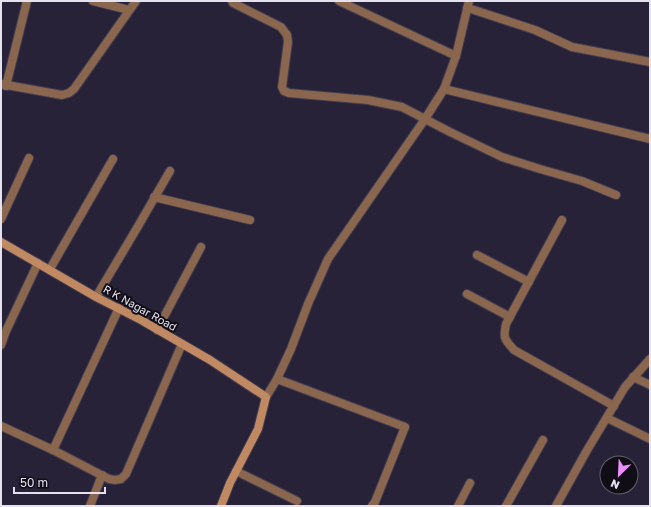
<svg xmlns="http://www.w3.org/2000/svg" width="651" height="507" viewBox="0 0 651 507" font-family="'Golos Text',sans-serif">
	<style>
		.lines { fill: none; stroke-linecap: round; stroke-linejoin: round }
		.minor-casing { stroke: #423d51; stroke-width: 10 }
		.tertiary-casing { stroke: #423d51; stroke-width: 10 }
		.secondary-casing { stroke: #423d51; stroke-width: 10 }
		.minor { stroke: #89664d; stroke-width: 8 }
		.tertiary { stroke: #89664d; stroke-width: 8 }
		.secondary { stroke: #c18961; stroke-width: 8 }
		.labels { text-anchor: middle; stroke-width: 4; stroke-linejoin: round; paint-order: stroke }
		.street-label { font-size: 11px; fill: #e5e2f0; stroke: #100d17 }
	</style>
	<rect width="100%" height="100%" fill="#272237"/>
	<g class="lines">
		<g class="minor-casing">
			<g id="minor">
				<path d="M 93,1 L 129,10"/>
				<path d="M 232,1 L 233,3 L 281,27 L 287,35 L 288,42 L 282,87 L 284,91 L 289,93 L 368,100 L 402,107 L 425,119 L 450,132 L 502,157 L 540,169 L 582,181 L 616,195"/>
				<path d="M 339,1 L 456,56"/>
				<path d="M 467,8 L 474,10 L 535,30 L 572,47 L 650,62"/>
				<path d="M 1,84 L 62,95 L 69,93 L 74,89 L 136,1"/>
				<path d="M 6,86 L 27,1"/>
				<path d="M 154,197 L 250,220"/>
				<path d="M 1,219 L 29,158"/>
				<path d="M 562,220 L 506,324 C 503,338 504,339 514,350 L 614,406"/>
				<path d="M 477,255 L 529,282"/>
				<path d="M 50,269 L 113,159"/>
				<path d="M 467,294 L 510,317"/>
				<path d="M 96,297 L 137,228 L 170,171"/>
				<path d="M 157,330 L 201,247"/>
				<path d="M 1,345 L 6,331 L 38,263"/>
				<path d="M 633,377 L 650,385"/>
				<path d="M 277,379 L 405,427 L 375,502 L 372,506"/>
				<path d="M 607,418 L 650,439"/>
				<path d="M 1,426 L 53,450 L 109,479 L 115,480 L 121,479 L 126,474 L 182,344"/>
				<path d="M 53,450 L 119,308"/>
				<path d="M 236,471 L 297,501"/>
				<path d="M 90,506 L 102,475"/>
				<path d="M 458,506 L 470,483"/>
				<path d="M 506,506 L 543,440"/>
				<path d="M 556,506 L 586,452 L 625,387 L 650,359"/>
			</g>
		</g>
		<g class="tertiary-casing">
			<g id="tertiary">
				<path d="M 444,89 L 650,139"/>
				<path d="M 266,397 L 277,379 L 291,349 L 308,304 L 328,259 L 425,119 L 444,89 L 456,56 L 469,1"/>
			</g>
		</g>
		<g class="secondary-casing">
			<path id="secondary" d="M 1,242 L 96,297 L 141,320 L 210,360 L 266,397 L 258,429 L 230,483 L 221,506"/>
		</g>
		<use href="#minor" class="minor"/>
		<use href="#tertiary" class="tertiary"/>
		<use href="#secondary" class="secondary"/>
	</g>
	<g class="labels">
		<g class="street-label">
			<text transform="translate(140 308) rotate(29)" y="4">R K Nagar Road</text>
		</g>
	</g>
	<rect width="651" height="507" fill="none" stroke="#e5e2f0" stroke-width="4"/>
	<g transform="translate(619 475) rotate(204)"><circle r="19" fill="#100d17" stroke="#65626e"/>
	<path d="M0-3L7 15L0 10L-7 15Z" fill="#ea8dfd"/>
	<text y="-6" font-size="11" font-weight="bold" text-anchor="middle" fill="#e5e2f0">N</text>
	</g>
	<path d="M14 487v6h91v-6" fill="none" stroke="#e5e2f0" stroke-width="2"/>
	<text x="20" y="487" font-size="12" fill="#e5e2f0" stroke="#100d17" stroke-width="3" paint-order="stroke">50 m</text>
</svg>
